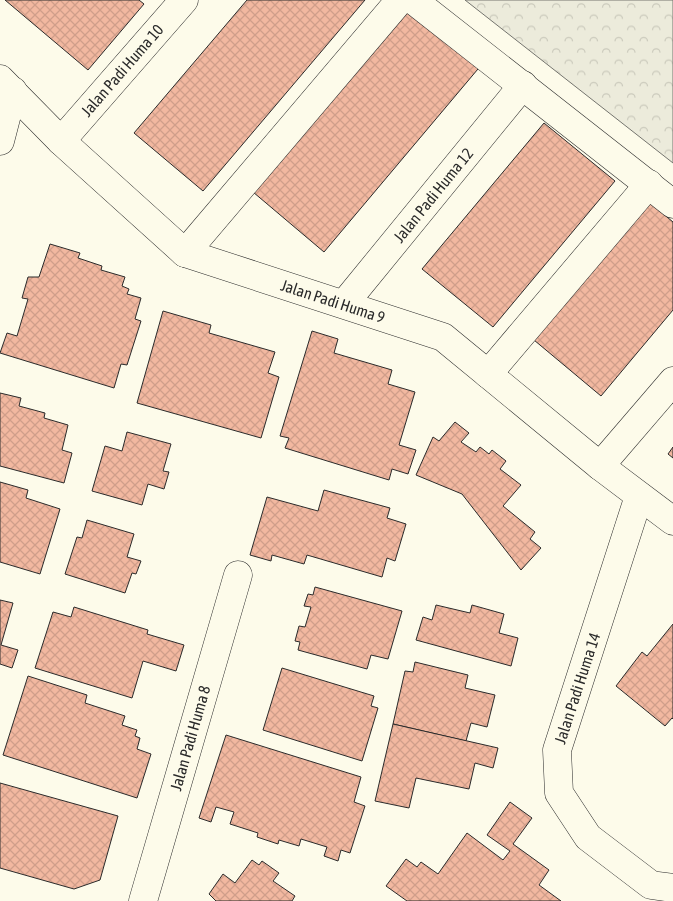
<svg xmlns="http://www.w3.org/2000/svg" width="673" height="901" viewBox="0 0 673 901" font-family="'Asap Condensed',sans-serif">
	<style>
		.forest { fill: url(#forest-crowns); stroke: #74746e }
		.building { fill: url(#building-cross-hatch); stroke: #2b2b2b }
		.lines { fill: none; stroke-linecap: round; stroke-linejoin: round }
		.minor-casing { stroke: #2b2b2b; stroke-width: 29 }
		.minor { stroke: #fdfbea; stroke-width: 28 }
		.labels { text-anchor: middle; stroke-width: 4; stroke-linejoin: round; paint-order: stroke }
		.street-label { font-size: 16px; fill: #2b2b2b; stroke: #fdfbea }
	</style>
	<defs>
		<pattern id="forest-crowns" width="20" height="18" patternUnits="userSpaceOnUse" patternTransform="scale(1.25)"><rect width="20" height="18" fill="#ecebdb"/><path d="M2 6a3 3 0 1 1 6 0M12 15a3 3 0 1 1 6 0" fill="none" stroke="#cbcabc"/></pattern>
		<pattern id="building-cross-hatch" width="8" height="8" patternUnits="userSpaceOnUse" patternTransform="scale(1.25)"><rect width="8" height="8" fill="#f2b8a0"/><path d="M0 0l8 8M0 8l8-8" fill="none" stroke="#d09e8a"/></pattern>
	</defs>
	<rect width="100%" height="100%" fill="#fdfbea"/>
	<path class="forest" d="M 465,0 L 673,0 L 673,163 Z"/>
	<g class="building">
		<path d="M 5,0 L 139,0 L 144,4 L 88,70 Z"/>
		<path d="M 247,0 L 365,0 L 203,191 L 134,133 Z"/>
		<path d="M 411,4 L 483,63 L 324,252 L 253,192 Z"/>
		<path d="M 544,123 L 615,181 L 493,327 L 422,269 Z"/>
		<path d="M 643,197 L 673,222 L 673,310 L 601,396 L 528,335 Z"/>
		<path d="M 50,244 L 80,253 L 78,258 L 102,266 L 101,270 L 125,277 L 122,286 L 129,289 L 127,294 L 141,298 L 135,319 L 141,321 L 127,365 L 121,364 L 114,388 L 0,353 L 7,333 L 17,336 L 28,299 L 22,298 L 28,277 L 39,277 Z"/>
		<path d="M 163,311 L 211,325 L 209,333 L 275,352 L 268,373 L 279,377 L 261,438 L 137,403 Z"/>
		<path d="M 312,331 L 338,339 L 334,353 L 392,370 L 388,384 L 415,392 L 399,445 L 416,450 L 408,474 L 392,469 L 389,480 L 285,448 L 289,438 L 280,436 Z"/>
		<path d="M 0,393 L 21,398 L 19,406 L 45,413 L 44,418 L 68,425 L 62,450 L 72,453 L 64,483 L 0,466 Z"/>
		<path d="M 455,422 L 469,433 L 461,442 L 476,452 L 480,447 L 489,454 L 492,450 L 506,461 L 500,469 L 521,485 L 503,506 L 535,532 L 530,539 L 541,548 L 521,570 L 462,494 L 416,475 L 433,437 L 439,441 Z"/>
		<path d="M 127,432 L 171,444 L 163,471 L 169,472 L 164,489 L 148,484 L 142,505 L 92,491 L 105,446 L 122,451 Z"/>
		<path d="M 673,447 L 673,458 L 668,454 Z"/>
		<path d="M 0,482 L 28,490 L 26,498 L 60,509 L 40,574 L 0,562 Z"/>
		<path d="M 324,490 L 390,508 L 387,518 L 406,524 L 395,561 L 387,558 L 382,577 L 307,555 L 304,564 L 272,555 L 271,561 L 250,555 L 267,497 L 318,511 Z"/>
		<path d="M 87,520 L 134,534 L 127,557 L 141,561 L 136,574 L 132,573 L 125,593 L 65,574 L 77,537 L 82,538 Z"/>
		<path d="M 315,587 L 402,611 L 388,659 L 371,655 L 367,669 L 298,650 L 300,642 L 295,641 L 299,626 L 305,627 L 311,607 L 304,606 L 308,594 L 313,595 Z"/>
		<path d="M 0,600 L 13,603 L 1,645 L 18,650 L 12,668 L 0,664 Z"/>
		<path d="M 436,605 L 470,613 L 472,605 L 504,614 L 499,633 L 518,638 L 511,666 L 416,640 L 423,617 L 432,620 Z"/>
		<path d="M 74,607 L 148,630 L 147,634 L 184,645 L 176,671 L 143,661 L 132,698 L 35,668 L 53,612 L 71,617 Z"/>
		<path d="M 673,624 L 673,719 L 672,718 L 665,726 L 616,686 L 642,652 L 647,656 Z"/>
		<path d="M 415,662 L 468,675 L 465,688 L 495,695 L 487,727 L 471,723 L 466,741 L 393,724 L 405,671 L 413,672 Z"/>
		<path d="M 282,668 L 374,696 L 371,706 L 378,708 L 362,761 L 263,730 Z"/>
		<path d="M 28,676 L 87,695 L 85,703 L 125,716 L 122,725 L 137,730 L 135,736 L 140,738 L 137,749 L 151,754 L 137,798 L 3,755 Z"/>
		<path d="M 393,724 L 498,748 L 493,768 L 475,763 L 469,789 L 416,778 L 409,808 L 375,801 Z"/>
		<path d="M 226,735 L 361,777 L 354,802 L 365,806 L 350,853 L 341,850 L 338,861 L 324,856 L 327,847 L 301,839 L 299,846 L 279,840 L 278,844 L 257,837 L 258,833 L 230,824 L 234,812 L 216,807 L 211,822 L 199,818 Z"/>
		<path d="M 0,783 L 118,816 L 100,880 L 74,889 L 0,868 Z"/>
		<path d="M 510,802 L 532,818 L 513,844 L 549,870 L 539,885 L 561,901 L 407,901 L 386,886 L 406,859 L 417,867 L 421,862 L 438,874 L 467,833 L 503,860 L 510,851 L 487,835 Z"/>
		<path d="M 252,860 L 259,865 L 262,861 L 279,873 L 273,881 L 295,896 L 292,901 L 216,901 L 209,894 L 223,874 L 235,883 Z"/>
	</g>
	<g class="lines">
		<g class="minor-casing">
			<g id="minor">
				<path d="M 413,0 L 673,204"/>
				<path d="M 0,79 L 61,141 L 185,253 L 443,337 L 600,466 L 673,521"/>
				<path d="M 0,141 L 13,91"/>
				<path d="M 61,141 L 184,0"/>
				<path d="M 185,253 L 400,0"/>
				<path d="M 344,304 L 523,85"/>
				<path d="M 488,374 L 649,184"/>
				<path d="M 600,466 L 673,381"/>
				<path d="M 639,496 L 557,750 L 559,793 L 588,837 L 651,885 L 673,888"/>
				<path d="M 143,901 L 238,575"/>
			</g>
		</g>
		<use href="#minor" class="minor"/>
	</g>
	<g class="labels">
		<g class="street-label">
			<text transform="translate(122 70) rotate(-49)" y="6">Jalan Padi Huma 10</text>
			<text transform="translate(433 195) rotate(-51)" y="6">Jalan Padi Huma 12</text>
			<text transform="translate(333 301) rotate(18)" y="6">Jalan Padi Huma 9</text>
			<text transform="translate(577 688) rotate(-72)" y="6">Jalan Padi Huma 14</text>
			<text transform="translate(190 738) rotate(-74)" y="6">Jalan Padi Huma 8</text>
		</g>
	</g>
</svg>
